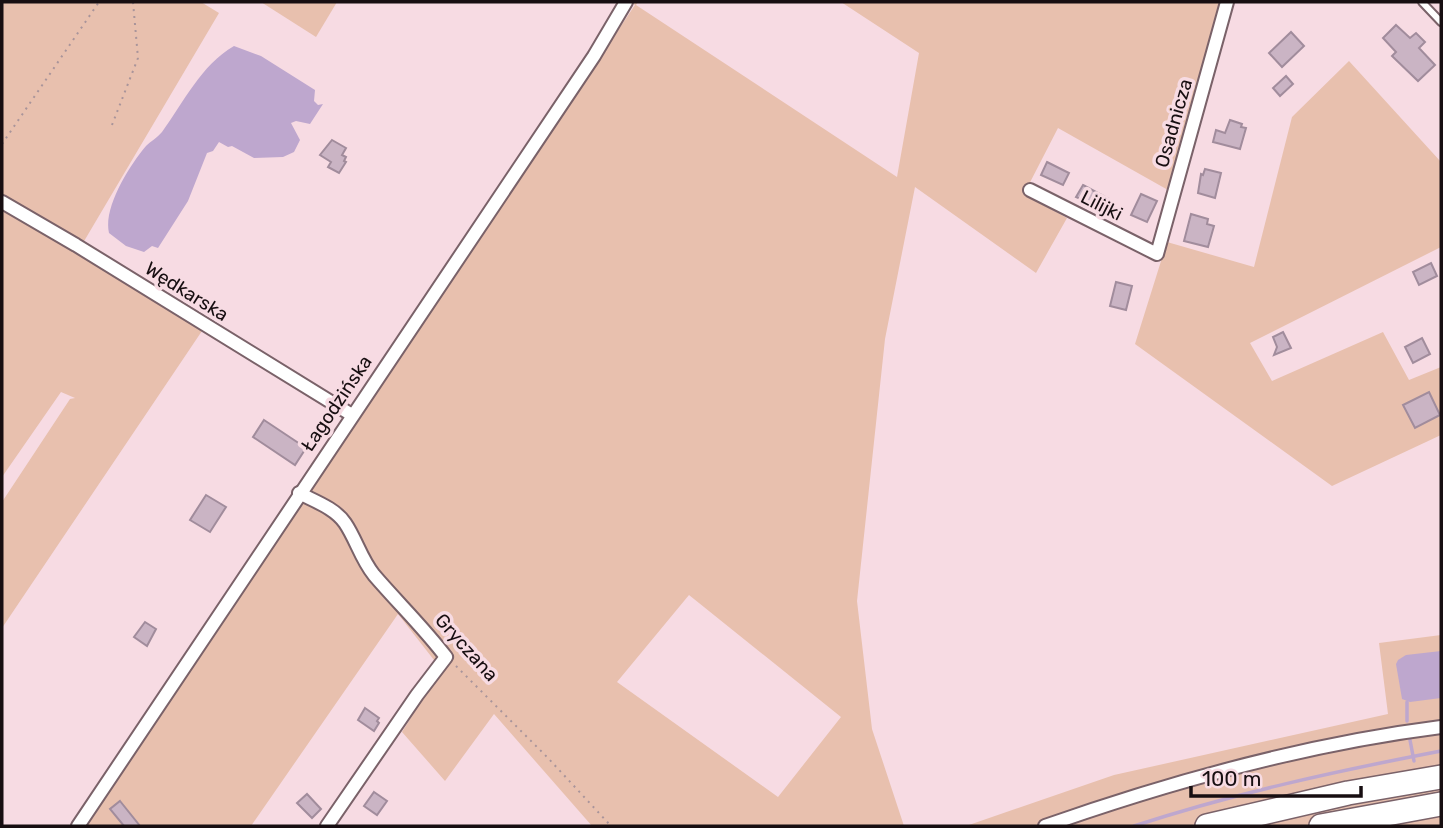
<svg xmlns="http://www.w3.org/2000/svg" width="1443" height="828" viewBox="0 0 1443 828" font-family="Rubik,sans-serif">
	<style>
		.green { fill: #e8c0ae; fill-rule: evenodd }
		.water { fill: #bea7ce }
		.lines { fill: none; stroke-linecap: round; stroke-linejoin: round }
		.stream { stroke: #bea7ce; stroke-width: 3.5 }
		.building { fill: #cab4c4; stroke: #a18c9c; stroke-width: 2 }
		.lane-casing { stroke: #7a6269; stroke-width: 10 }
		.street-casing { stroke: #7a6269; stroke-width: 16 }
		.highway-casing { stroke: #7a6269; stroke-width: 26 }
		.path { stroke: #a9949a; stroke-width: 2; stroke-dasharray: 2 5; stroke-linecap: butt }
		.lane { stroke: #fff; stroke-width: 6 }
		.street { stroke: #fff; stroke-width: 12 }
		.highway { stroke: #fff; stroke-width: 23 }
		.labels { text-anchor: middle; stroke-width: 7; stroke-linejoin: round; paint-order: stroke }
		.street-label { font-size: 19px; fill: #170e11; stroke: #f7dbe3 }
	</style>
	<rect width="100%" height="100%" fill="#f7dbe3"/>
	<g class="green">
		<path d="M 2,2 L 201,2 L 219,13 L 80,248 L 206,325 L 2,628 L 2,502 L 70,399 L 75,398 L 61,392 L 2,477 Z"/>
		<path d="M 261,2 L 337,2 L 316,37 Z"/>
		<path d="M 631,2 L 638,2 L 636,5 L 897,177 L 919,53 L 841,2 L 1225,2 L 1168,190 L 1058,128 L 1024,194 L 1067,218 L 1036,273 L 915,187 L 885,339 L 857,601 L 872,729 L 904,826 L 592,826 L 494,714 L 445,781 L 402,732 L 441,669 L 398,614 L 251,826 L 87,826 L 309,490 L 635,5 ZM 689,595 L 841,717 L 778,797 L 617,682 Z"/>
		<path d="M 1349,61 L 1441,162 L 1441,247 L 1250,343 L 1272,381 L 1383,332 L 1409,380 L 1441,367 L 1441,435 L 1332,486 L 1135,344 L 1167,242 L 1254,267 L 1292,117 Z"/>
		<path d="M 1441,635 L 1441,826 L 966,826 L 1114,775 L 1388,714 L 1379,643 Z"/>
	</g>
	<g class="water">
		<path d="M 234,46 L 261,56 L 315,90 L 314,101 L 318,105 L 323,104 L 310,124 L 296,121 L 291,123 L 300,140 L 294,152 L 283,157 L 254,158 L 232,146 L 228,147 L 219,142 L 213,151 L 207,153 L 188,201 L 158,248 L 152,246 L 144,252 L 126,246 L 109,233 C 103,208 129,166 146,146 C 151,141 157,138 162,132 C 184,102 201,65 234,46 Z"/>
		<path d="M 1441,651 L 1441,698 L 1410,702 L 1402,699 L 1396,664 L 1398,660 L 1406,655 Z"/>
	</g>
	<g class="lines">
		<g class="stream">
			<path d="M 1407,702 L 1407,721"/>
			<path d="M 1410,740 L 1414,761"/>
			<path d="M 1134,826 C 1235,793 1337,771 1441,751"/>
		</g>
	</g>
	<g class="building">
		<path d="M 1396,25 L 1410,38 L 1416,33 L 1425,42 L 1419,48 L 1435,65 L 1418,81 L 1392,56 L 1396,52 L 1383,38 Z"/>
		<path d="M 1291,32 L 1304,46 L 1282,67 L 1269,53 Z"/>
		<path d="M 1286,76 L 1293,84 L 1280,96 L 1273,88 Z"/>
		<path d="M 1230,120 L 1242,124 L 1241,127 L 1246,128 L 1240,149 L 1213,142 L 1216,130 L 1225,133 Z"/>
		<path d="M 332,140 L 346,148 L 342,155 L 346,157 L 344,161 L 346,162 L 339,173 L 328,167 L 331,162 L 320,155 Z"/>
		<path d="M 1047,162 L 1069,173 L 1063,185 L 1041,175 Z"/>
		<path d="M 1205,169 L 1221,173 L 1215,198 L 1198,193 L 1201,174 L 1203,175 Z"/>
		<path d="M 1083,185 L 1109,199 L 1104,209 L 1076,197 Z"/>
		<path d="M 1141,194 L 1157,201 L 1147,222 L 1131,215 Z"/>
		<path d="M 1191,214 L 1208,219 L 1207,224 L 1214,226 L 1208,247 L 1184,241 Z"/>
		<path d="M 1431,263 L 1437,276 L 1419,285 L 1413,272 Z"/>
		<path d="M 1116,282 L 1132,286 L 1126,310 L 1110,306 Z"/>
		<path d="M 1283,332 L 1291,348 L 1274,355 L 1277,347 L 1273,337 Z"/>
		<path d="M 1422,338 L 1430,354 L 1413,363 L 1405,347 Z"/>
		<path d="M 1429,392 L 1440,415 L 1415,428 L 1403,405 Z"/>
		<path d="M 264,420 L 306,448 L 295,465 L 253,437 Z"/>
		<path d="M 206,495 L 226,507 L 210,532 L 190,520 Z"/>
		<path d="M 145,622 L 156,629 L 147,646 L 134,637 Z"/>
		<path d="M 365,708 L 379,718 L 377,721 L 379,723 L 374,731 L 358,720 Z"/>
		<path d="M 374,792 L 387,801 L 377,815 L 364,806 Z"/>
		<path d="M 307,794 L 321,809 L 312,818 L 297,803 Z"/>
		<path d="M 120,801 L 140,826 L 124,826 L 110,809 Z"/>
	</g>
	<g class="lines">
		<g class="lane-casing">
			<path id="lane" d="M 1422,2 L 1441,22"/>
		</g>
		<g class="street-casing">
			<g id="street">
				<path d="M 1030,190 L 1157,254 L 1227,2"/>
				<path d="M 2,202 L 76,245 L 352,415"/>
				<path d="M 299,493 C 314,501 335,508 345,523 C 356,539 361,559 374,575 C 398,603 424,628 446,657 L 417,695 L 327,826"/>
				<path d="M 78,826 L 594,56 L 626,2"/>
				<path d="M 1045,826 C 1173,781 1306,744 1441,727"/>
			</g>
		</g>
		<g class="highway-casing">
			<g id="highway">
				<path d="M 1207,826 L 1348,793 L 1441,777"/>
				<path d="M 1321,826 L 1441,804"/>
			</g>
		</g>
		<g class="path">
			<path d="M 112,125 L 138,58 L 133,2"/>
			<path d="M 2,144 L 99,2"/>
			<path d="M 456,666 L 548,758 L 611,826"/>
		</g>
		<use href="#lane" class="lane"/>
		<use href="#street" class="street"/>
		<use href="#highway" class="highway"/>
	</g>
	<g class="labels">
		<g class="street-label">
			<text transform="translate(1173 123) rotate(-74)" y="7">Osadnicza</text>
			<text transform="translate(1102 205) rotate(27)" y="7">Lilijki</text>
			<text transform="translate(187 291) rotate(32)" y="7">Wędkarska</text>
			<text transform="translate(336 403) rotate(-56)" y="7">Łagodzińska</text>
			<text transform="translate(467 647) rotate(48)" y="7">Gryczana</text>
		</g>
	</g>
	<rect width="1443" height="828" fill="none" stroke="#170e11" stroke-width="7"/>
	<path d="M1191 786v10h170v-10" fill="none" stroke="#170e11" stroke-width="3.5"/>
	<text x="1202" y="786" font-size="21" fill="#170e11" stroke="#f7dbe3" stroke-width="5" paint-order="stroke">100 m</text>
</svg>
